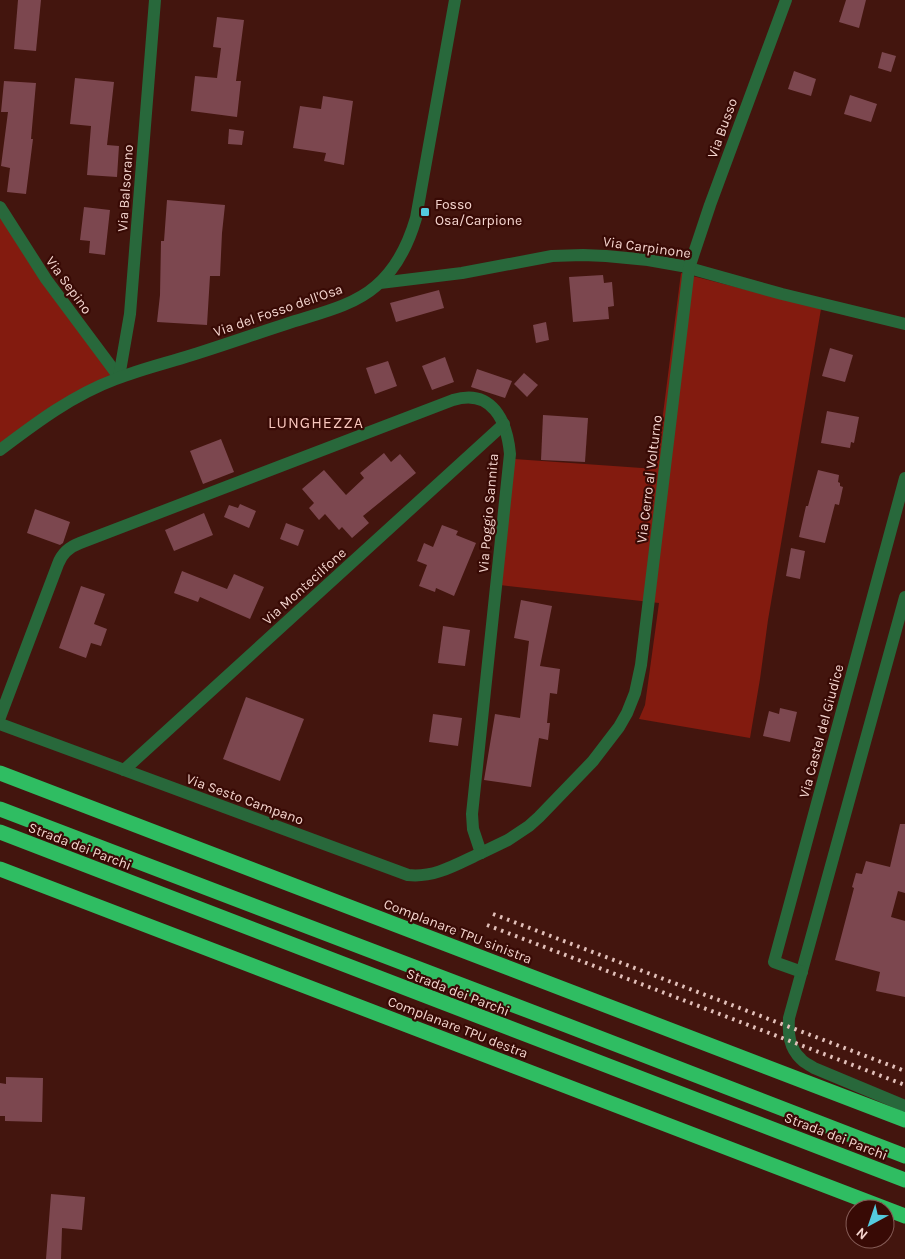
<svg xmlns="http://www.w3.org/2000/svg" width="905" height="1259" viewBox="0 0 905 1259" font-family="Karla,sans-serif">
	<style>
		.green { fill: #831b0f }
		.building { fill: #7c474f }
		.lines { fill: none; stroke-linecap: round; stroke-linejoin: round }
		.minor { stroke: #28683b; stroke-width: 12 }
		.tertiary { stroke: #28683b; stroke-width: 12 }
		.motorway { stroke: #2fbd62; stroke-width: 15 }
		.rail { stroke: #e1bfb9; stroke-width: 4; stroke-dasharray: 2.5 5; stroke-linecap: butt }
		.poi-dot { fill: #54cade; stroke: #380a05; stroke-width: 2 }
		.labels { text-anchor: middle; stroke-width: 4.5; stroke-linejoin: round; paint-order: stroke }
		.street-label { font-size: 14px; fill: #f5d5cf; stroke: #380a05 }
		.poi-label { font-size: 14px; fill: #f5d5cf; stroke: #380a05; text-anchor: start }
		.quarter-label { font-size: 16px; letter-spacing: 1px; fill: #f8c6bd; stroke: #380a05 }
	</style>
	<rect width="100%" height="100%" fill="#43150e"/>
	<g class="green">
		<path d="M 0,202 L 119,377 L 0,450 Z"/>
		<path d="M 681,273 L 821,309 L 768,620 L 760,679 L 750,738 L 639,719 L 645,705 L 659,603 L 500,585 L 514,459 L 656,469 Z"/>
	</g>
	<g class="building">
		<path d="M 18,0 L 41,0 L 36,51 L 14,49 Z"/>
		<path d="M 846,0 L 866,0 L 859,28 L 839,22 Z"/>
		<path d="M 217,17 L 244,20 L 236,81 L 241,81 L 237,117 L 191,111 L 195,76 L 217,78 L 221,48 L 213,47 Z"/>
		<path d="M 882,52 L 896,56 L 891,72 L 878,68 Z"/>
		<path d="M 794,71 L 816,79 L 811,96 L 788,89 Z"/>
		<path d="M 75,78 L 114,82 L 107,145 L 119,146 L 117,177 L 87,175 L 91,126 L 70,124 Z"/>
		<path d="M 4,81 L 36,83 L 31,139 L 33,139 L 26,194 L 7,192 L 10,168 L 1,166 L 8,112 L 1,112 Z"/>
		<path d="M 850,95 L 877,104 L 871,122 L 844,114 Z"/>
		<path d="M 323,96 L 353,101 L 344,165 L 324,161 L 326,153 L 293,148 L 300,106 L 321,109 Z"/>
		<path d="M 229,129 L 244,131 L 242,145 L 228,144 Z"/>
		<path d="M 167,200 L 225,205 L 222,233 L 220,276 L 210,276 L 207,325 L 157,322 L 160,295 L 161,241 L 164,241 Z"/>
		<path d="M 84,207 L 110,210 L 105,255 L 89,253 L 90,241 L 80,240 Z"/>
		<path d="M 603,275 L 604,283 L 612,282 L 614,306 L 608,307 L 609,319 L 573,322 L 569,277 Z"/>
		<path d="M 439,290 L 444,308 L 396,322 L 390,303 Z"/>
		<path d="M 546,322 L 549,340 L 536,343 L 533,325 Z"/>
		<path d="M 830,348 L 853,355 L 845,382 L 822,376 Z"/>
		<path d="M 445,357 L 454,382 L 432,390 L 422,366 Z"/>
		<path d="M 388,361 L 397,386 L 375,394 L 366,368 Z"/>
		<path d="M 477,369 L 512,381 L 505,398 L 471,387 Z"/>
		<path d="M 524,373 L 538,385 L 527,397 L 514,384 Z"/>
		<path d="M 827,411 L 859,417 L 854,443 L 851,442 L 850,448 L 821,443 Z"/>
		<path d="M 543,415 L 588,418 L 585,462 L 541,460 Z"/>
		<path d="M 221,439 L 234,472 L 203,484 L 190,451 Z"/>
		<path d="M 384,453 L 391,462 L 400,454 L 416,473 L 363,516 L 369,523 L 352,538 L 342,527 L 339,530 L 325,514 L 319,520 L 309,508 L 314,503 L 302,489 L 324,470 L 346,495 L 364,478 L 360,473 Z"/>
		<path d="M 818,470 L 839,475 L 838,482 L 840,483 L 840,486 L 843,487 L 839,505 L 835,504 L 825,543 L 799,537 L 806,506 L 808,506 Z"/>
		<path d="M 240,504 L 256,511 L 249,528 L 224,517 L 229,505 L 238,508 Z"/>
		<path d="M 35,509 L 70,522 L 63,543 L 60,545 L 27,533 Z"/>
		<path d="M 204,513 L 213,535 L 174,551 L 165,530 Z"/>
		<path d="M 286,523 L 304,530 L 298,546 L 280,539 Z"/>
		<path d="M 442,525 L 458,531 L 456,535 L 476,543 L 454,596 L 436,588 L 435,592 L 419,586 L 427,565 L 417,561 L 424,543 L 433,547 Z"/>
		<path d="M 791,548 L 805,551 L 800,579 L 786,576 Z"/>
		<path d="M 182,571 L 227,589 L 234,574 L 264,587 L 250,619 L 200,597 L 198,602 L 174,593 Z"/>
		<path d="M 81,586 L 105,594 L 94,624 L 107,629 L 101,646 L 91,643 L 86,658 L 59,648 Z"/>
		<path d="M 521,600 L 552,606 L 540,666 L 560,669 L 557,694 L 550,693 L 547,723 L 550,723 L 548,740 L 539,738 L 531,787 L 484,780 L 495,714 L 520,718 L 529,641 L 514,638 Z"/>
		<path d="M 443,626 L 470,630 L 465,666 L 438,663 Z"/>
		<path d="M 246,697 L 304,719 L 280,781 L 223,759 Z"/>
		<path d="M 780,708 L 797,712 L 790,742 L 763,736 L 769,711 L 779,714 Z"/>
		<path d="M 433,714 L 462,718 L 458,746 L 429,742 Z"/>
		<path d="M 900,824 L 905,824 L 905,893 L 898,891 L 891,917 L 905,921 L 905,997 L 876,991 L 880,972 L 835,960 L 854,888 L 852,887 L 856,873 L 862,874 L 866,861 L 890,867 Z"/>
		<path d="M 6,1077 L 43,1078 L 42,1122 L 5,1121 L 5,1116 L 0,1116 L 0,1083 L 6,1084 Z"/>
		<path d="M 51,1194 L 85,1197 L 82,1230 L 62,1228 L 61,1259 L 46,1259 Z"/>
	</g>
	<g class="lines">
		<g class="minor">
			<path d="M 0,207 L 46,279 L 119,377"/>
			<path d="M 380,283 L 462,273 L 552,256 L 583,255 L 606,256 L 648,260 L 682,266 L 782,294 L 905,324"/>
			<path d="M 119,377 L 130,314 L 155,0"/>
			<path d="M 905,597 L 789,1018 C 788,1033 789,1048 801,1059 C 804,1063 810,1065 814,1068 L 905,1106"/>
			<path d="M 0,717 L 58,564 C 62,553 69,547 80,543 L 453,400 C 492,388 507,421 510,454 L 472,814 L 473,829 L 481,853 L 508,840 L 529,826 L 539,817 L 593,761 L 619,727 L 627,713 L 635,693 L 641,665 L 689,268 L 710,205 L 786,0"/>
			<path d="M 0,724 L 408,875 C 435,878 457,864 481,853"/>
			<path d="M 124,770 L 504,424"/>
			<path d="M 802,972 L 774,962 L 905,478"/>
		</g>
		<path class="tertiary" d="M 0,450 C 37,422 73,395 116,379 C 141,369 167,363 192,355 C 224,345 255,334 286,324 C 316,314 352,307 376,286 C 396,269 409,242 416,218 L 455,0"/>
		<g class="motorway">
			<path d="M 0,773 L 905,1120"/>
			<path d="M 0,809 L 566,1025 L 905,1156"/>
			<path d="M 0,832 L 905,1180"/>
			<path d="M 0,869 L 905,1216"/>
		</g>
		<g class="rail">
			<path d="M 493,914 L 905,1071"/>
			<path d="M 487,925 L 905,1085"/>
		</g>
	</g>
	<rect class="poi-dot" x="420" y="207" width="10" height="10" rx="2.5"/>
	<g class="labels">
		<g class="street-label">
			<text transform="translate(722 128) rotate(-70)" y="5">Via Busso</text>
			<text transform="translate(125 188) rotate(-86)" y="5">Via Balsorano</text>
			<text transform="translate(647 247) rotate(8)" y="5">Via Carpinone</text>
			<text transform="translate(69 285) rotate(54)" y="5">Via Sepino</text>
			<text transform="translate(278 310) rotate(-19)" y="5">Via del Fosso dell'Osa</text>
			<text transform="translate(649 479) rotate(-83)" y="5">Via Cerro al Volturno</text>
			<text transform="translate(488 513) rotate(-85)" y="5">Via Poggio Sannita</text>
			<text transform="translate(304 586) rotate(-42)" y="5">Via Montecilfone</text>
			<text transform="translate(821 731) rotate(-75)" y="5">Via Castel del Giudice</text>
			<text transform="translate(245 799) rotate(20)" y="5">Via Sesto Campano</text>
			<text transform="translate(80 846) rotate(21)" y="5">Strada dei Parchi</text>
			<text transform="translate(458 931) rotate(21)" y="5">Complanare TPU sinistra</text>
			<text transform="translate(458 992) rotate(21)" y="5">Strada dei Parchi</text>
			<text transform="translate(458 1027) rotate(21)" y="5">Complanare TPU destra</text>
			<text transform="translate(836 1136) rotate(21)" y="5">Strada dei Parchi</text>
		</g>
		<g class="poi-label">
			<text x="435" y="209">Fosso<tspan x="435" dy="16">Osa/Carpione</tspan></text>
		</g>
		<g class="quarter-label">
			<text x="316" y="428">LUNGHEZZA</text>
		</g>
	</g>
	<g transform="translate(870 1224) rotate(220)"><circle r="24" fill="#380a05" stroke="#845b56"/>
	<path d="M0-4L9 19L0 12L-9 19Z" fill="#54cade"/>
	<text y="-8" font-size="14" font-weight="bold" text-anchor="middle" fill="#f5d5cf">N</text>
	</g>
</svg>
